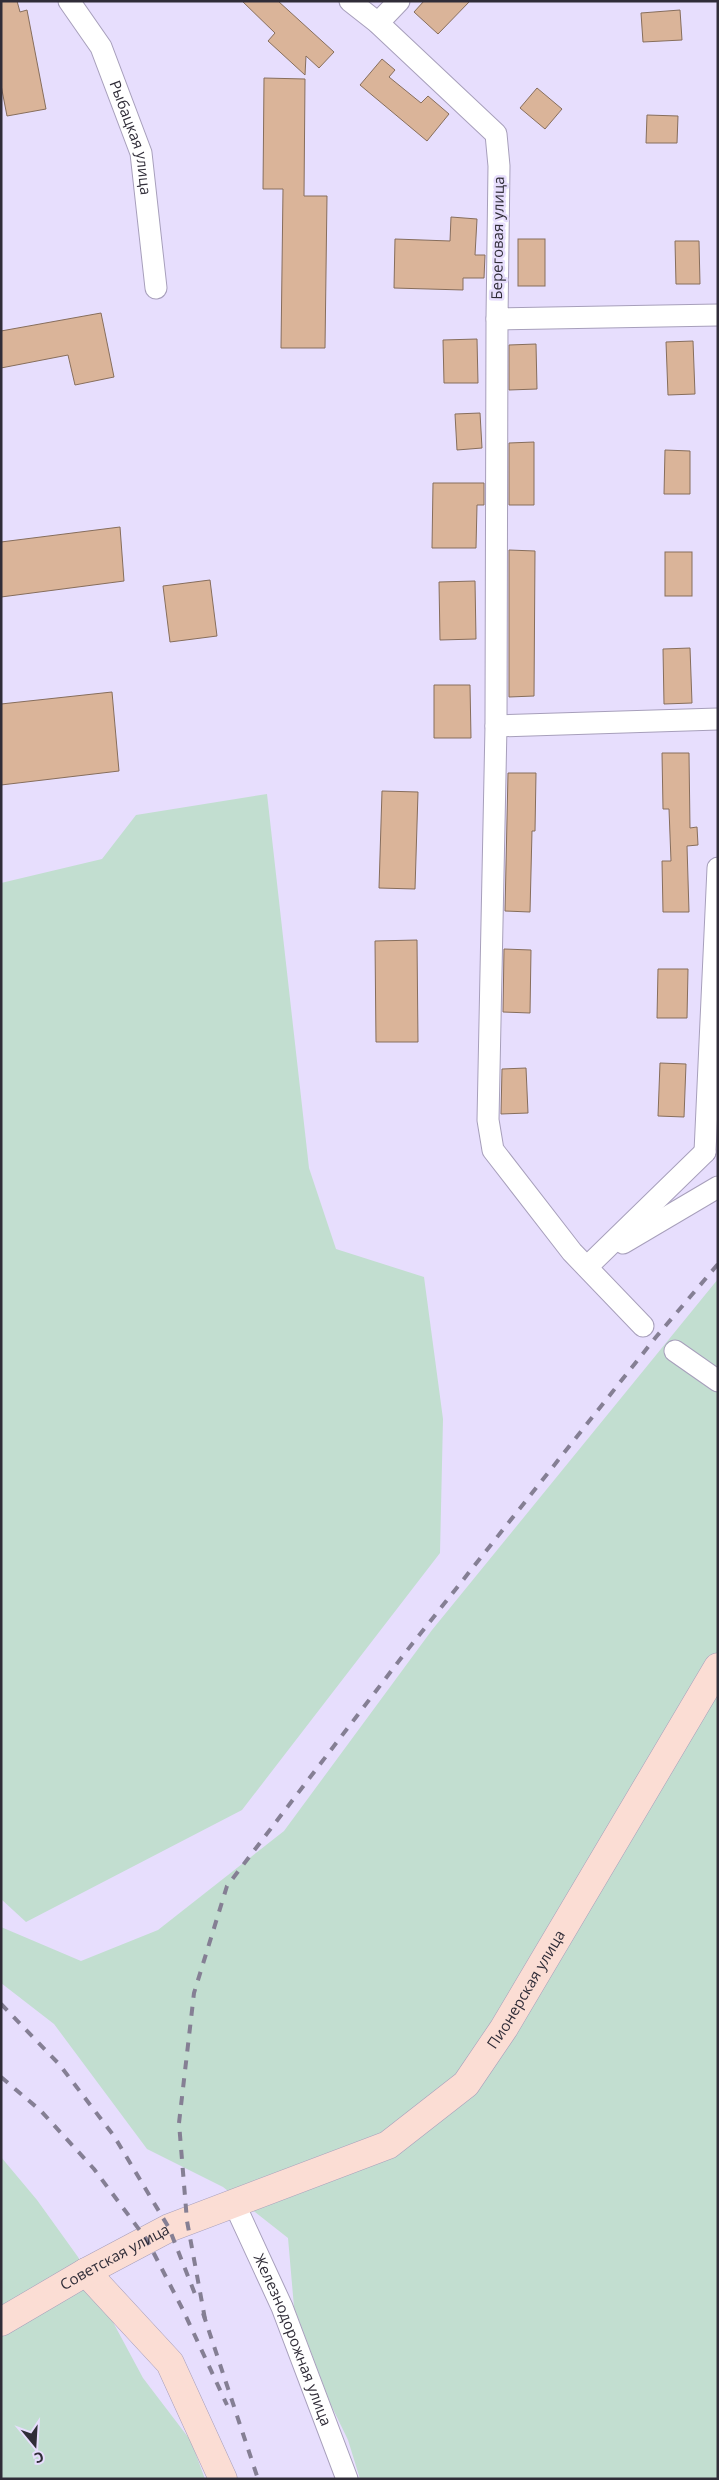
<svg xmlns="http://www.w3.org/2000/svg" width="719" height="2480" viewBox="0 0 719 2480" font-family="'Open Sans',sans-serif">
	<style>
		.green { fill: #c2ded0 }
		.building { fill: #dab499; stroke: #876e5c }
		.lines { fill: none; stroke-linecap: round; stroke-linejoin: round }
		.street-casing { stroke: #a79fbb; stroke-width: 23 }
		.secondary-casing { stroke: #a79fbb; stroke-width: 29 }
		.street { stroke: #fff; stroke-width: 21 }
		.secondary { stroke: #fbddd4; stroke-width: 28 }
		.rail { stroke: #857f94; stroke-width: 4; stroke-dasharray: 9 9; stroke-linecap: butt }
		.labels { text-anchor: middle; stroke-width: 5; stroke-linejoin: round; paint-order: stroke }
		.street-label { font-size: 15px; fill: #302d38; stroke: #e7defd }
	</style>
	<rect width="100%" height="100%" fill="#e7defd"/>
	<g class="green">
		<path d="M 267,794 L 309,1168 L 336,1249 L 424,1277 L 443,1419 L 440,1553 L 242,1810 L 26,1922 L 1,1899 L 1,883 L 102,859 L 136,815 Z"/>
		<path d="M 718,1279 L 718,2479 L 360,2479 L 348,2440 L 331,2405 L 294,2307 L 288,2238 L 223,2187 L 147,2149 L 54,2024 L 1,1983 L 1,1927 L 81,1961 L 158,1930 L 284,1831 L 432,1630 Z"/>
		<path d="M 1,2157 L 37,2200 L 78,2257 L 143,2378 L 191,2441 L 205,2479 L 1,2479 Z"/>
	</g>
	<g class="building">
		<path d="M 1,1 L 17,1 L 20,12 L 27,10 L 46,109 L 7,116 L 1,85 Z"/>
		<path d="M 242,1 L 278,1 L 334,52 L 319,68 L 306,56 L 305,75 L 268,41 L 275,33 Z"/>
		<path d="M 424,1 L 470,1 L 438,34 L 414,12 Z"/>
		<path d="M 680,10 L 682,40 L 643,42 L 641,13 Z"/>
		<path d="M 382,59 L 395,70 L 389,77 L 421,103 L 428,96 L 449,114 L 427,141 L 360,85 Z"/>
		<path d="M 264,78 L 305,79 L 304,196 L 327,196 L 325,348 L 281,348 L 283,189 L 263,189 Z"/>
		<path d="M 537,88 L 562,109 L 545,129 L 520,108 Z"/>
		<path d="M 647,115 L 678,116 L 677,143 L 646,143 Z"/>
		<path d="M 451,217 L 477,219 L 475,255 L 485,255 L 484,278 L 463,278 L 463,290 L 394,288 L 395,239 L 450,241 Z"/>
		<rect x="518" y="239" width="27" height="47"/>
		<path d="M 675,241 L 699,241 L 700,284 L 676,284 Z"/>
		<path d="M 101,313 L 114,377 L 75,385 L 68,355 L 1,368 L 1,331 Z"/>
		<path d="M 477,339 L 478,383 L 444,383 L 443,340 Z"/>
		<path d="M 693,341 L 695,394 L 668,395 L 666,342 Z"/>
		<path d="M 536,344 L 537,389 L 509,390 L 509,345 Z"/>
		<path d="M 480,413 L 482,448 L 457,450 L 455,414 Z"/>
		<path d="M 534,442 L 534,505 L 509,505 L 509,443 Z"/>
		<path d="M 665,450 L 690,451 L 690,494 L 664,494 Z"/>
		<path d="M 433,483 L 484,483 L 484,505 L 477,505 L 476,548 L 432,548 Z"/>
		<path d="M 120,527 L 124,581 L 1,597 L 1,542 Z"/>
		<path d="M 509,550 L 535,551 L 534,696 L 509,697 Z"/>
		<rect x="665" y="552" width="27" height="44"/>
		<path d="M 210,580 L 217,636 L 170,642 L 163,586 Z"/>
		<path d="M 475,581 L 476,639 L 440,640 L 439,582 Z"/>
		<path d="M 690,648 L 692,703 L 664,704 L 663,649 Z"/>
		<path d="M 434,685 L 470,685 L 471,738 L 434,738 Z"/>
		<path d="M 112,692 L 119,771 L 1,785 L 1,704 Z"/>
		<path d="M 662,753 L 689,753 L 690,828 L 697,827 L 698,845 L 687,846 L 689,912 L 663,912 L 662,861 L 671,861 L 669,809 L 663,809 Z"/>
		<path d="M 508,773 L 536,773 L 535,831 L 532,831 L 530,912 L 505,911 Z"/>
		<path d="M 382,791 L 418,792 L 415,889 L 379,888 Z"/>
		<path d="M 417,940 L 418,1042 L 376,1042 L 375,941 Z"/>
		<path d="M 504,949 L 531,950 L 530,1013 L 503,1012 Z"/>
		<path d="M 658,969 L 688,969 L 687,1018 L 657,1018 Z"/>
		<path d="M 660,1063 L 686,1064 L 684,1117 L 658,1116 Z"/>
		<path d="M 526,1068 L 528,1113 L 501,1114 L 502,1069 Z"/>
	</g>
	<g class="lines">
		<g class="street-casing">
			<g id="street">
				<path id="s1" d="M 69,1 L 101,47 L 141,153 L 156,288"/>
				<path d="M 350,1 L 378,23 L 496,134 L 499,166 L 497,319 L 718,315"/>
				<path d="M 378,23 L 399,1"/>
				<path d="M 497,319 L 496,726 L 488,1120 L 493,1150 L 572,1252 L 643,1326"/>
				<path d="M 496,726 L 718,719"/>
				<path d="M 705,1152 L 718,868"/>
				<path d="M 623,1243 L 718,1187"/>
				<path d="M 587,1267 L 705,1152"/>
				<path d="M 675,1351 L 718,1381"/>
				<path id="s2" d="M 234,2203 L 282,2307 L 347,2479"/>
			</g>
		</g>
		<g class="secondary-casing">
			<g id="secondary">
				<path d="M 86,2272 L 170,2363 L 223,2479"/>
				<path id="s3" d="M 1,2322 L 86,2272 L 169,2228 L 388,2145 L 466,2084 L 504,2028 L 718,1667"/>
			</g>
		</g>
		<use href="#street" class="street"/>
		<use href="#secondary" class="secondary"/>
		<g class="rail">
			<path d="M 1,2004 L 59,2064 L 114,2136 L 169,2228 L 195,2294"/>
			<path d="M 1,2077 L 41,2111 L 94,2169 L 147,2240 L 183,2310 L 227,2405"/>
			<path d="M 203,2313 L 258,2479"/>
			<path d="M 205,2319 L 187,2221 L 179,2123 L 194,1993 L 227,1886 L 405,1653 L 656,1337 L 718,1264"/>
		</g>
	</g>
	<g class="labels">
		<g class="street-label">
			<text dy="5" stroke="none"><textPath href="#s1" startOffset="152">Рыбацкая улица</textPath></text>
			<text transform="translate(498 238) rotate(-89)" y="5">Береговая улица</text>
			<text dy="5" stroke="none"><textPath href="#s3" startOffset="638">Пионерская улица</textPath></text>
			<text dy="5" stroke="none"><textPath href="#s3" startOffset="131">Советская улица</textPath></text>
			<text dy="5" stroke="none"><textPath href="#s2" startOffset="149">Железнодорожная улица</textPath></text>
		</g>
	</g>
	<rect width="719" height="2480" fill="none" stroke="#302d38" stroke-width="5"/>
	<g transform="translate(35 2445) rotate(162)" stroke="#e7defd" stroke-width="4" paint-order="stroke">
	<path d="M0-4L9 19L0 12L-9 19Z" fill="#302d38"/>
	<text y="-8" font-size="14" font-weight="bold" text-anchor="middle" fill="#302d38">С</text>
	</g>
</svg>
